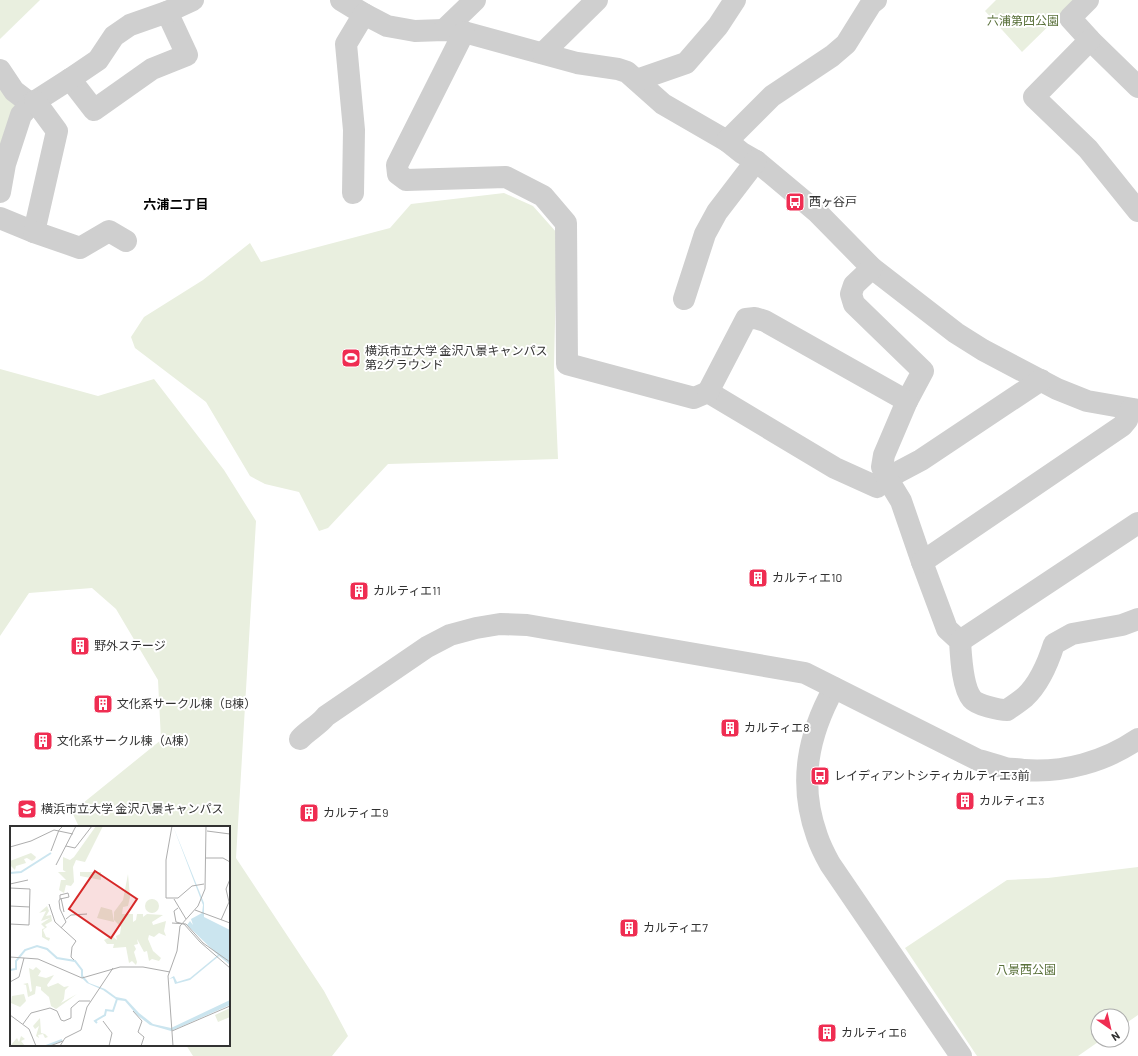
<svg xmlns="http://www.w3.org/2000/svg" width="1138" height="1056" viewBox="0 0 1138 1056" font-family="Barlow,'Noto Sans JP',sans-serif">
	<style>
		.green { fill: #e9efdf }
		.lines { fill: none; stroke-linecap: round; stroke-linejoin: round }
		.minor { stroke: #cfcfcf; stroke-width: 22 }
		.labels { text-anchor: middle; stroke-width: 4; stroke-linejoin: round; paint-order: stroke }
		.park-label { font-size: 12px; fill: #5a713b; stroke: #fff }
		.poi-label { font-size: 12px; fill: #323232; stroke: #fff; text-anchor: start }
		.neighbourhood-label { font-size: 13px; font-weight: bold; fill: #000; stroke: #fff }
		.inset-river { fill: none; stroke: #cbe5ef; stroke-width: 2 }
		.inset-road { fill: none; stroke: #adadad; stroke-width: 1 }
		.view { fill: #d62828; fill-opacity: 0.15; stroke: #d62828; stroke-width: 2 }
		.inset-edge { fill: none; stroke: #323232; stroke-width: 2 }
	</style>
	<rect width="100%" height="100%" fill="#fff"/>
	<g class="green">
		<path d="M 0,0 L 40,0 L 0,39 Z"/>
		<path d="M 996,0 L 1075,0 L 1022,52 L 985,11 Z"/>
		<path d="M 0,81 L 17,104 L 0,149 Z"/>
		<path d="M 504,193 L 533,206 L 557,233 L 554,367 L 558,459 L 388,464 L 328,528 L 319,531 L 299,492 L 265,484 L 250,476 L 206,402 L 135,348 L 131,337 L 144,317 L 203,280 L 250,243 L 261,262 L 390,228 L 411,204 Z"/>
		<path d="M 0,369 L 98,396 L 154,379 L 224,470 L 256,521 L 236,858 L 324,991 L 348,1036 L 332,1056 L 193,1056 L 186,1045 L 229,1045 L 229,827 L 79,827 L 72,812 L 161,740 L 158,680 L 116,609 L 92,588 L 29,593 L 0,636 Z"/>
		<path d="M 1138,867 L 1138,1015 L 1122,1026 L 1122,1016 L 1098,1016 L 1098,1040 L 1101,1040 L 1078,1056 L 977,1056 L 905,948 L 1007,880 L 1048,878 Z"/>
	</g>
	<g class="lines">
		<g class="minor">
			<path d="M 341,0 L 364,14 L 387,26 L 415,31 L 444,30 L 464,32 L 577,63 L 618,69 L 627,72 L 663,104 L 727,141 L 742,153 L 756,161 L 817,212 L 872,268 L 956,333 L 983,350 L 1057,389 L 1087,401 L 1138,410"/>
			<path d="M 1088,0 L 1070,18 L 1090,40 L 1138,87"/>
			<path d="M 444,30 L 475,0"/>
			<path d="M 464,32 L 397,165 L 398,174 L 406,180 L 506,177 L 543,196 L 566,223 L 567,364 L 694,398 L 708,392 L 835,468 L 877,487 L 887,478 L 921,460 L 1041,380"/>
			<path d="M 1090,40 L 1034,97 L 1088,149 L 1138,211"/>
			<path d="M 543,53 L 597,0"/>
			<path d="M 0,70 L 14,91 L 31,104"/>
			<path d="M 70,79 L 94,110 L 152,69 L 187,55 L 167,12"/>
			<path d="M 637,80 L 686,63 L 718,26 L 735,0"/>
			<path d="M 727,141 L 772,96 L 832,56 L 846,44 L 871,4 L 876,0"/>
			<path d="M 0,192 L 5,164 L 21,115 L 31,104 L 70,79 L 98,60 L 114,36 L 130,25 L 167,12 L 193,0"/>
			<path d="M 353,193 L 354,130 L 346,44 L 364,14"/>
			<path d="M 0,218 L 34,232 L 57,131 L 35,101"/>
			<path d="M 34,232 L 80,248 L 109,231 L 126,241"/>
			<path d="M 872,268 L 854,285 L 851,294 L 854,304 L 923,371 L 907,401 L 884,455 L 882,467 L 887,478 L 901,501 L 922,562 L 947,629 L 960,641 C 961,656 962,687 972,699 C 977,705 999,710 1007,710 C 1013,706 1019,702 1025,697 C 1040,683 1048,663 1054,644 L 1072,634 L 1122,625 L 1138,619"/>
			<path d="M 684,299 L 705,234 L 717,212 L 756,161"/>
			<path d="M 708,392 L 746,319 L 755,318 L 765,321 L 907,401"/>
			<path d="M 922,562 L 1122,426 L 1127,420 L 1131,409"/>
			<path d="M 960,641 L 1138,523"/>
			<path d="M 834,688 C 808,735 798,783 817,836 C 820,845 825,855 830,864 L 961,1056"/>
			<path d="M 300,739 C 308,730 318,726 326,716 L 427,647 L 450,635 L 476,628 L 500,624 L 527,625 L 805,673 L 978,760 C 987,762 996,765 1005,768 C 1011,769 1018,769 1024,770 C 1064,773 1104,762 1138,739"/>
		</g>
	</g>
	<defs>
		<g id="bus-square" transform="scale(1)"><rect x="-9" y="-9" width="18" height="18" rx="4" fill="#ef2d52" stroke="#fff"/><path d="M-5-6H5V4H4V6H2V4H-2V6H-4V4H-5ZM-3.5-4V0h7V-4ZM-3.5 1.2v1.5H-2V1.2ZM2 1.2v1.5H3.5V1.2Z" fill="#fff"/></g>
		<g id="stadium-square" transform="scale(1)"><rect x="-9" y="-9" width="18" height="18" rx="4" fill="#ef2d52" stroke="#fff"/><path d="M0-5a6.5 5 0 1 0 0 10a6.5 5 0 1 0 0-10ZM-3.5-1.8h7v3.6h-7Z" fill="#fff"/></g>
		<g id="building-square" transform="scale(1)"><rect x="-9" y="-9" width="18" height="18" rx="4" fill="#ef2d52" stroke="#fff"/><path d="M-4-6H4V6H1V3H-1V6H-4ZM-2.5-4.3h1.7v1.8h-1.7ZM.8-4.3h1.7v1.8H.8ZM-2.5-1h1.7V.8h-1.7ZM.8-1h1.7V.8H.8Z" fill="#fff"/></g>
		<g id="university-square" transform="scale(1)"><rect x="-9" y="-9" width="18" height="18" rx="4" fill="#ef2d52" stroke="#fff"/><path d="M0-5L7-2L0 1L-7-2ZM-4 1L0 2.5L4 1V4Q0 6-4 4Z" fill="#fff"/></g>
	</defs>
	<g fill-rule="evenodd">
		<use href="#bus-square" x="795" y="202"/>
		<use href="#stadium-square" x="351" y="358"/>
		<use href="#building-square" x="758" y="578"/>
		<use href="#building-square" x="359" y="591"/>
		<use href="#building-square" x="80" y="646"/>
		<use href="#building-square" x="103" y="704"/>
		<use href="#building-square" x="730" y="728"/>
		<use href="#building-square" x="43" y="741"/>
		<use href="#bus-square" x="820" y="776"/>
		<use href="#building-square" x="965" y="801"/>
		<use href="#university-square" x="27" y="809"/>
		<use href="#building-square" x="309" y="813"/>
		<use href="#building-square" x="629" y="928"/>
		<use href="#building-square" x="827" y="1033"/>
	</g>
	<g class="labels">
		<g class="park-label">
			<text x="1023" y="25">六浦第四公園</text>
			<text x="1026" y="974">八景西公園</text>
		</g>
		<g class="poi-label">
			<text x="809" y="206">西ヶ谷戸</text>
			<text x="365" y="355">横浜市立大学 金沢八景キャンパス<tspan x="365" dy="14">第2グラウンド</tspan></text>
			<text x="772" y="582">カルティエ10</text>
			<text x="373" y="595">カルティエ11</text>
			<text x="94" y="650">野外ステージ</text>
			<text x="117" y="708">文化系サークル棟（B棟）</text>
			<text x="744" y="732">カルティエ8</text>
			<text x="57" y="745">文化系サークル棟（A棟）</text>
			<text x="834" y="780">レイディアントシティカルティエ3前</text>
			<text x="979" y="805">カルティエ3</text>
			<text x="41" y="813">横浜市立大学 金沢八景キャンパス</text>
			<text x="323" y="817">カルティエ9</text>
			<text x="643" y="932">カルティエ7</text>
			<text x="841" y="1037">カルティエ6</text>
		</g>
		<g class="neighbourhood-label">
			<text x="176" y="209">六浦二丁目</text>
		</g>
	</g>
	<g transform="translate(10 826)">
		<rect width="220" height="220" fill="#fff"/>
		<path d="M 86,0 L 93,0 L 75,36 L 66,34 L 63,41 L 64,56 L 61,60 L 56,59 L 54,67 L 49,64 L 51,54 L 56,54 L 48,46 L 56,46 L 53,44 L 53,31 L 60,34 L 64,31 ZM 21,27 L 26,31 L 25,33 L 22,35 L 17,32 L 14,33 L 16,37 L 6,40 L 5,44 L 0,39 L 0,35 ZM 70,46 L 91,46 L 91,54 L 70,50 ZM 118,48 L 120,71 L 118,80 L 113,81 L 112,88 L 123,88 L 123,96 L 126,94 L 127,88 L 133,88 L 133,91 L 137,88 L 153,89 L 142,96 L 143,99 L 156,95 L 154,105 L 156,110 L 149,107 L 144,111 L 139,109 L 138,113 L 143,125 L 151,132 L 149,135 L 142,133 L 139,135 L 137,125 L 134,126 L 127,113 L 128,118 L 124,119 L 126,123 L 124,126 L 127,136 L 126,139 L 122,135 L 119,137 L 116,121 L 103,122 L 104,118 L 97,118 L 94,114 L 102,110 L 107,114 L 106,110 L 110,108 L 111,101 L 104,94 L 104,86 L 113,74 ZM135 80a7 7 0 1 1 14 0a7 7 0 1 1-14 0ZM 37,80 L 39,85 L 36,90 L 41,89 L 42,95 L 35,99 L 37,101 L 33,104 L 36,111 L 40,112 L 39,115 L 32,111 L 32,103 L 35,102 L 31,98 L 40,92 L 31,95 L 36,85 L 29,87 ZM 91,81 L 102,84 L 104,96 L 87,92 ZM 26,141 L 31,145 L 28,150 L 36,152 L 44,149 L 37,159 L 38,161 L 48,157 L 54,161 L 59,160 L 55,164 L 54,173 L 51,177 L 67,168 L 46,183 L 41,180 L 39,171 L 31,164 L 31,161 L 26,160 L 25,168 L 18,171 L 16,159 L 13,158 L 18,157 L 20,166 L 22,165 L 19,142 L 23,144 ZM 14,168 L 16,175 L 10,181 L 1,177 L 2,170 ZM 220,182 L 220,191 L 208,196 L 205,189 ZM 30,192 L 31,207 L 35,208 L 38,211 L 35,212 L 33,208 L 28,209 L 29,212 L 26,210 L 29,200 L 25,203 L 23,200 ZM 11,210 L 15,213 L 11,215 L 15,220 L 0,220 L 7,212 L 9,216 Z" fill="#e9efdf"/>
		<path d="M 163,0 L 194,77 L 194,91 L 220,104 L 220,139 L 209,130 L 180,154 L 165,158 L 163,152 L 159,153 L 164,150 L 167,156 L 180,152 L 208,129 L 177,99 L 180,95 L 183,99 L 181,93 L 192,87 L 193,79 ZM 71,147 L 79,157 L 95,163 L 106,171 L 116,173 L 129,187 L 143,198 L 161,202 L 220,174 L 220,179 L 161,205 L 140,199 L 127,189 L 115,175 L 107,174 L 93,164 L 77,157 L 71,151 Z" fill="#cbe5ef"/>
		<path class="inset-river" d="M 0,47 L 11,46 L 41,27M 0,144 L 6,143 L 6,135 L 15,124 L 27,120 L 37,123 L 47,132 L 65,135 L 72,144 L 72,151M 87,197 L 85,195 L 95,189 L 96,184 L 103,185 L 107,173M 36,220 L 52,214"/>
		<path class="inset-road" d="M 162,0 L 156,34 L 156,72 L 168,72 L 182,60 L 194,58M 197,5 L 220,8M 56,20 L 65,22 L 82,0M 0,21 L 21,15 L 44,4 L 63,8M 41,25 L 49,4 L 53,0M 196,32 L 213,32 L 220,36M 46,39 L 66,0M 0,58 L 18,54M 0,62 L 20,63 L 19,99 L 0,98M 51,72 L 54,86M 50,73 L 59,71 L 58,67 L 50,69 L 50,73 L 49,75 L 50,83 L 56,96 L 51,102M 164,73 L 176,93M 39,78 L 45,96 L 66,115 L 62,121 L 61,131 L 64,134M 0,80 L 20,81M 168,82 L 164,85 L 166,96 L 174,98 L 190,116 L 220,142M 185,84 L 220,97M 56,93 L 61,89 L 77,88M 211,94 L 219,76 L 216,63 L 220,53M 162,97 L 176,98 L 193,117 L 220,136M 0,131 L 28,133 L 72,152 L 110,141 L 133,141 L 160,146M 0,156 L 9,151 L 14,132M 123,185 L 132,195 L 128,206 L 134,211 L 131,220M 0,189 L 19,203 L 26,220M 93,195 L 102,207 L 99,220M 13,198 L 21,187 L 40,182 L 47,185 L 51,194 L 54,195 L 61,192 L 61,182 L 69,175 L 80,175M 162,205 L 220,180M 40,220 L 53,215M 50,220 L 55,212 L 71,204 L 77,181 L 103,142M 163,220 L 158,150 L 167,125 L 170,100 L 188,80 L 195,63 L 196,0"/>
		<path class="view" d="M 85,45 L 127,73 L 101,112 L 59,83 Z"/>
		<rect width="220" height="220" class="inset-edge"/>
	</g>
	<g transform="translate(1110 1028) rotate(146)"><circle r="19" fill="#ffffff" stroke="#adadad"/>
	<path d="M0-3L7 15L0 10L-7 15Z" fill="#ef2d52"/>
	<text y="-6" font-size="11" font-weight="bold" text-anchor="middle" fill="#323232">N</text>
	</g>
</svg>
